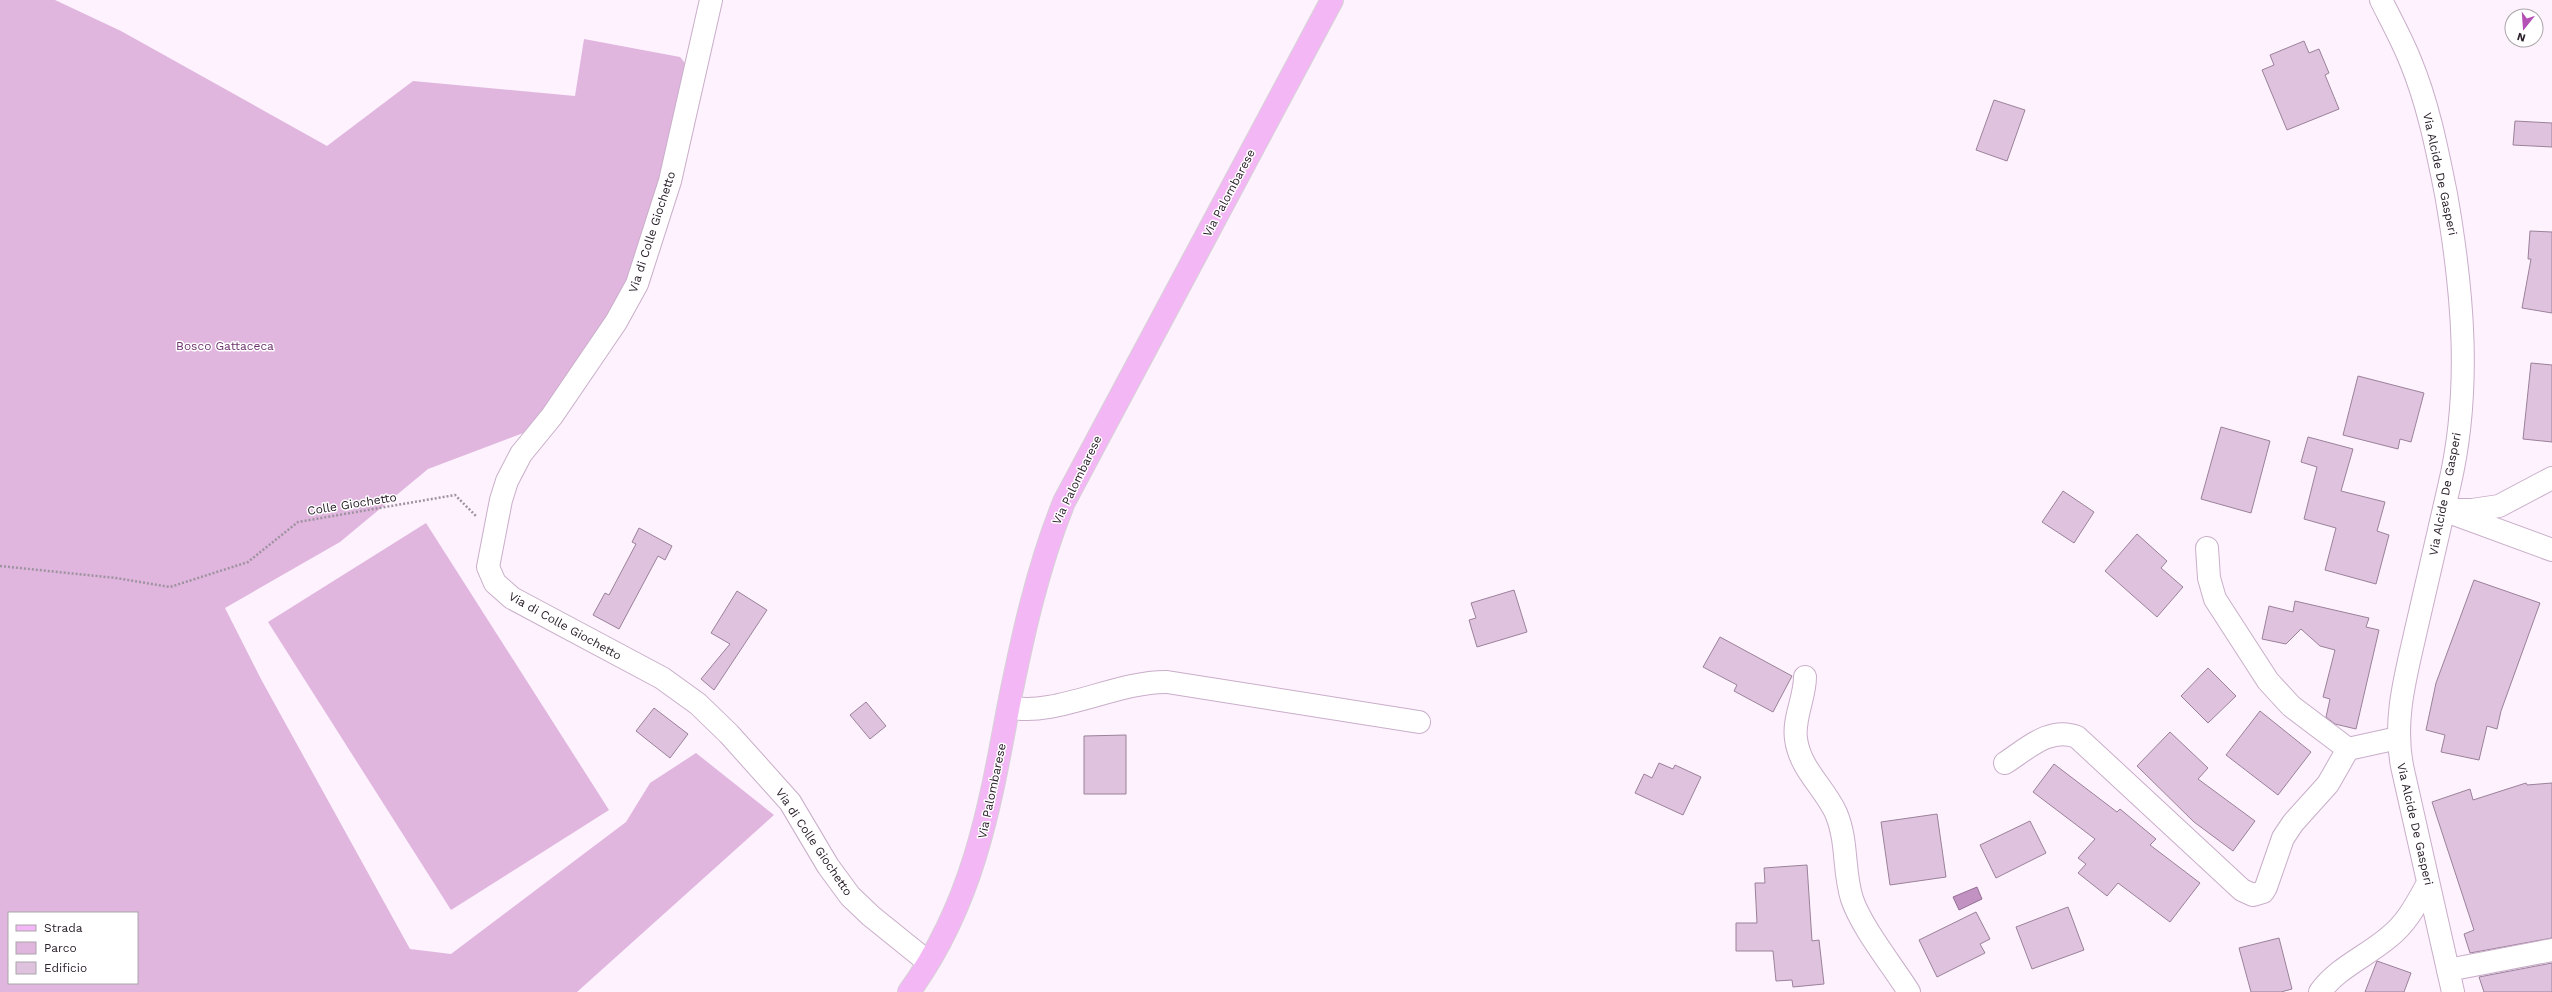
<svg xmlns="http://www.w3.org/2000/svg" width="2552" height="992" viewBox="0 0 2552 992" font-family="'Work Sans',sans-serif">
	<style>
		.green { fill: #e0b6df; fill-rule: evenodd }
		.water { fill: #c292c2; stroke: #957095 }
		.building { fill: #dfc3de; stroke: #9b819a }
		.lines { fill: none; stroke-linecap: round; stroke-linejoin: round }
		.minor-casing { stroke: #c9aec9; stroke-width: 24 }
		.major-casing { stroke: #d5d2d5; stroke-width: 24 }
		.path { stroke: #9e939e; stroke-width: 2.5; stroke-dasharray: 2 2; stroke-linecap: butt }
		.minor { stroke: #fff; stroke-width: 22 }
		.major { stroke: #f4b7f5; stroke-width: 22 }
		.labels { text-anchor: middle; stroke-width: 3; stroke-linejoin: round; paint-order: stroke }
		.street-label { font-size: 12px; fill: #2b202b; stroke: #fff }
		.park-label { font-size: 12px; fill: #6d326e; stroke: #fff }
	</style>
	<rect width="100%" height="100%" fill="#fdf2fd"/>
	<g class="green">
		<path d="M 0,0 L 55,0 L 121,31 L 327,146 L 413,81 L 575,96 L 584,39 L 680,57 L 695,75 L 638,297 L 539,427 L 428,469 L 340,542 L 225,608 L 262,681 L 410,949 L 451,954 L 626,822 L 650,783 L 696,753 L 774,815 L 577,992 L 0,992 ZM 9,913 L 137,913 L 137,983 L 9,983 Z"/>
		<path d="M 426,523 L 609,810 L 451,910 L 268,622 Z"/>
	</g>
	<path class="water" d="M 1977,887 L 1982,899 L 1959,910 L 1953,897 Z"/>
	<g class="building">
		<path d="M 2304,41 L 2309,53 L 2319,49 L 2329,73 L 2325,75 L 2339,109 L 2287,130 L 2262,70 L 2274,65 L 2270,55 Z"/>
		<path d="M 1994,100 L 2025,110 L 2007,161 L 1976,150 Z"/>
		<path d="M 2515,121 L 2552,123 L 2552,147 L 2513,145 Z"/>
		<path d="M 2530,231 L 2552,232 L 2552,313 L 2522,308 L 2531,259 L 2528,259 Z"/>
		<path d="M 2531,363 L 2552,365 L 2552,442 L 2523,439 Z"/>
		<path d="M 2358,376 L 2424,393 L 2411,442 L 2400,439 L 2398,449 L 2343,435 Z"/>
		<path d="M 2221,427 L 2270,441 L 2251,513 L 2201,499 Z"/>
		<path d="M 2308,437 L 2353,449 L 2341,491 L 2385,502 L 2377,531 L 2389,535 L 2376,584 L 2325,570 L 2336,528 L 2304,519 L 2317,467 L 2301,462 Z"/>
		<path d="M 2063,491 L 2094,512 L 2074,543 L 2042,522 Z"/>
		<path d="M 639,528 L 672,546 L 665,560 L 658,556 L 619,629 L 593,615 L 605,593 L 609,595 L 636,544 L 632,542 Z"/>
		<path d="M 2137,534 L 2167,561 L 2161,568 L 2183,587 L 2157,617 L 2105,571 Z"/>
		<path d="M 2474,580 L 2540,603 L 2501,711 L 2497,729 L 2487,726 L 2479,760 L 2441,752 L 2445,735 L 2426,730 L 2436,683 Z"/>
		<path d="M 1514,590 L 1527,632 L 1477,647 L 1469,620 L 1476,618 L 1471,603 Z"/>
		<path d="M 737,591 L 767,610 L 714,690 L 701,679 L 730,644 L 711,633 Z"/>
		<path d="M 2295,601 L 2369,618 L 2366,627 L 2379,630 L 2356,729 L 2335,724 L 2326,717 L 2330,699 L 2323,697 L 2335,650 L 2320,646 L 2301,629 L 2286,644 L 2262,639 L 2269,606 L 2293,612 Z"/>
		<path d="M 1720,637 L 1792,676 L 1773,712 L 1734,691 L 1737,685 L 1703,667 Z"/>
		<path d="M 2208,668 L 2236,696 L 2208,723 L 2181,696 Z"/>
		<path d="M 866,702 L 886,726 L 870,739 L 850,715 Z"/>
		<path d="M 654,708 L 688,734 L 670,758 L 636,731 Z"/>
		<path d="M 2260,711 L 2311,752 L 2278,795 L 2226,755 Z"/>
		<path d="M 2170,732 L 2208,768 L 2198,779 L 2255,821 L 2233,851 L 2194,822 L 2137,766 Z"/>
		<path d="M 1126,735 L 1126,794 L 1084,794 L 1084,736 Z"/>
		<path d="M 1659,763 L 1673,769 L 1675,765 L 1701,777 L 1683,815 L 1635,793 L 1644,774 L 1652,778 Z"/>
		<path d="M 2054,764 L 2117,812 L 2120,809 L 2156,839 L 2150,845 L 2200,883 L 2170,922 L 2118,883 L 2107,896 L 2078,873 L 2086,864 L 2078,858 L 2095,839 L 2033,792 Z"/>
		<path d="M 2526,783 L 2527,785 L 2552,783 L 2552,938 L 2470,953 L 2464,934 L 2474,930 L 2432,802 L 2470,789 L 2473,800 Z"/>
		<path d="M 1937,814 L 1946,877 L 1890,885 L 1881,822 Z"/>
		<path d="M 2030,821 L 2046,853 L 1996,878 L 1980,845 Z"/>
		<path d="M 1807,865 L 1812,941 L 1819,940 L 1824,984 L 1793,987 L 1792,980 L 1776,981 L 1773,951 L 1736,951 L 1736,923 L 1757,923 L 1755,883 L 1765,883 L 1764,868 Z"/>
		<path d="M 2068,907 L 2084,950 L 2032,969 L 2016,927 Z"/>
		<path d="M 1976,912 L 1990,939 L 1980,944 L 1985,953 L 1937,977 L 1919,940 Z"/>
		<path d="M 2279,938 L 2292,989 L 2281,992 L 2251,992 L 2239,948 Z"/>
		<path d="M 2377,961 L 2411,973 L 2404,992 L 2365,992 Z"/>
		<path d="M 2552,963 L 2552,992 L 2484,992 L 2479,977 Z"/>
	</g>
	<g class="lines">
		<g class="minor-casing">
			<g id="minor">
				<path d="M 711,0 L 670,181 L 637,284 L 616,322 L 552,416 L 521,454 L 507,481 L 501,500 L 488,567 L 495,583 L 512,598 L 662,678 L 698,704 L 729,734 L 790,802 L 828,866 L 850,896 L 871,916 L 928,962"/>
				<path d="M 2381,0 C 2391,20 2402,40 2410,60 C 2428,103 2437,149 2446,194 C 2463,291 2472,390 2449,487 C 2438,535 2427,582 2416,630 C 2406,675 2393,719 2402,766 L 2453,992"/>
				<path d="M 2444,510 L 2472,510 L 2499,506 L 2552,478"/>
				<path d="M 2454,514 L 2552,550"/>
				<path d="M 2207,548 L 2209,578 L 2215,599 L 2268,681 L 2291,706 L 2348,749 L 2398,738"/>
				<path d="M 1805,677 C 1805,698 1793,718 1796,739 C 1800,769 1824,787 1836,813 C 1848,841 1843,871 1852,899 C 1862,928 1892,965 1909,992"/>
				<path d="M 1009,707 C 1053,718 1117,681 1167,682 L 1419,722"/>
				<path d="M 2005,763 C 2027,749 2050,726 2077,737 L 2242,890 L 2253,895 L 2263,892 L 2266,887 L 2283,838 L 2293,823 L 2328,784 L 2348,749"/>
				<path d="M 2448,970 L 2552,950"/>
				<path d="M 2320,992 C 2337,968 2367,956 2389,937 C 2407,923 2417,903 2428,883"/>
			</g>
		</g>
		<g class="major-casing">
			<path id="major" d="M 909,992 C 972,905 989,812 1008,709 C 1022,639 1037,569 1064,502 L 1332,0"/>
		</g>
		<path class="path" d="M 0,566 L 116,578 L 170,587 L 248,562 L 298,522 L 455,495 L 476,516"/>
		<use href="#minor" class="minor"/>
		<use href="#major" class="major"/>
	</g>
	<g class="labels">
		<g class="street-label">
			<text transform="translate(2440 174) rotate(78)" y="4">Via Alcide De Gasperi</text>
			<text transform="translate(1229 193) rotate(-62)" y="4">Via Palombarese</text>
			<text transform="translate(652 232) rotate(-72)" y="4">Via di Colle Giochetto</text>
			<text transform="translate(1077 480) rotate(-64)" y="4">Via Palombarese</text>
			<text transform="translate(2445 494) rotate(-79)" y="4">Via Alcide De Gasperi</text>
			<text transform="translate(352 504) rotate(-9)" y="4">Colle Giochetto</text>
			<text transform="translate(565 626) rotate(29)" y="4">Via di Colle Giochetto</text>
			<text transform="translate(992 791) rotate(-78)" y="4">Via Palombarese</text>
			<text transform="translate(2415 824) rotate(77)" y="4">Via Alcide De Gasperi</text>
			<text transform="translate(814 842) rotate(56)" y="4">Via di Colle Giochetto</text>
		</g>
		<g class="park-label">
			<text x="225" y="350">Bosco Gattaceca</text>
		</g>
	</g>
	<rect x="8" y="912" width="130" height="72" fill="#ffffff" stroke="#aaa6aa"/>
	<rect x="16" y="925" width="20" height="6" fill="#f4b7f5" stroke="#aaa6aa"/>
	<text x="44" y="932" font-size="12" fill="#2b202b">Strada</text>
	<rect x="16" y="942" width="20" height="12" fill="#e0b6df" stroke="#aaa6aa"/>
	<text x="44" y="952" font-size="12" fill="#2b202b">Parco</text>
	<rect x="16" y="962" width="20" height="12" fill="#dfc3de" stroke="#aaa6aa"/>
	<text x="44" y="972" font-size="12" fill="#2b202b">Edificio</text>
	<g transform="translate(2524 28) rotate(197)"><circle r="19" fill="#ffffff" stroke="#aaa6aa"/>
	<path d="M0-3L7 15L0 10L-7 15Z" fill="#b450b6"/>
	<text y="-6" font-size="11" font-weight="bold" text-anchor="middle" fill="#2b202b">N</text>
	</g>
</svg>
